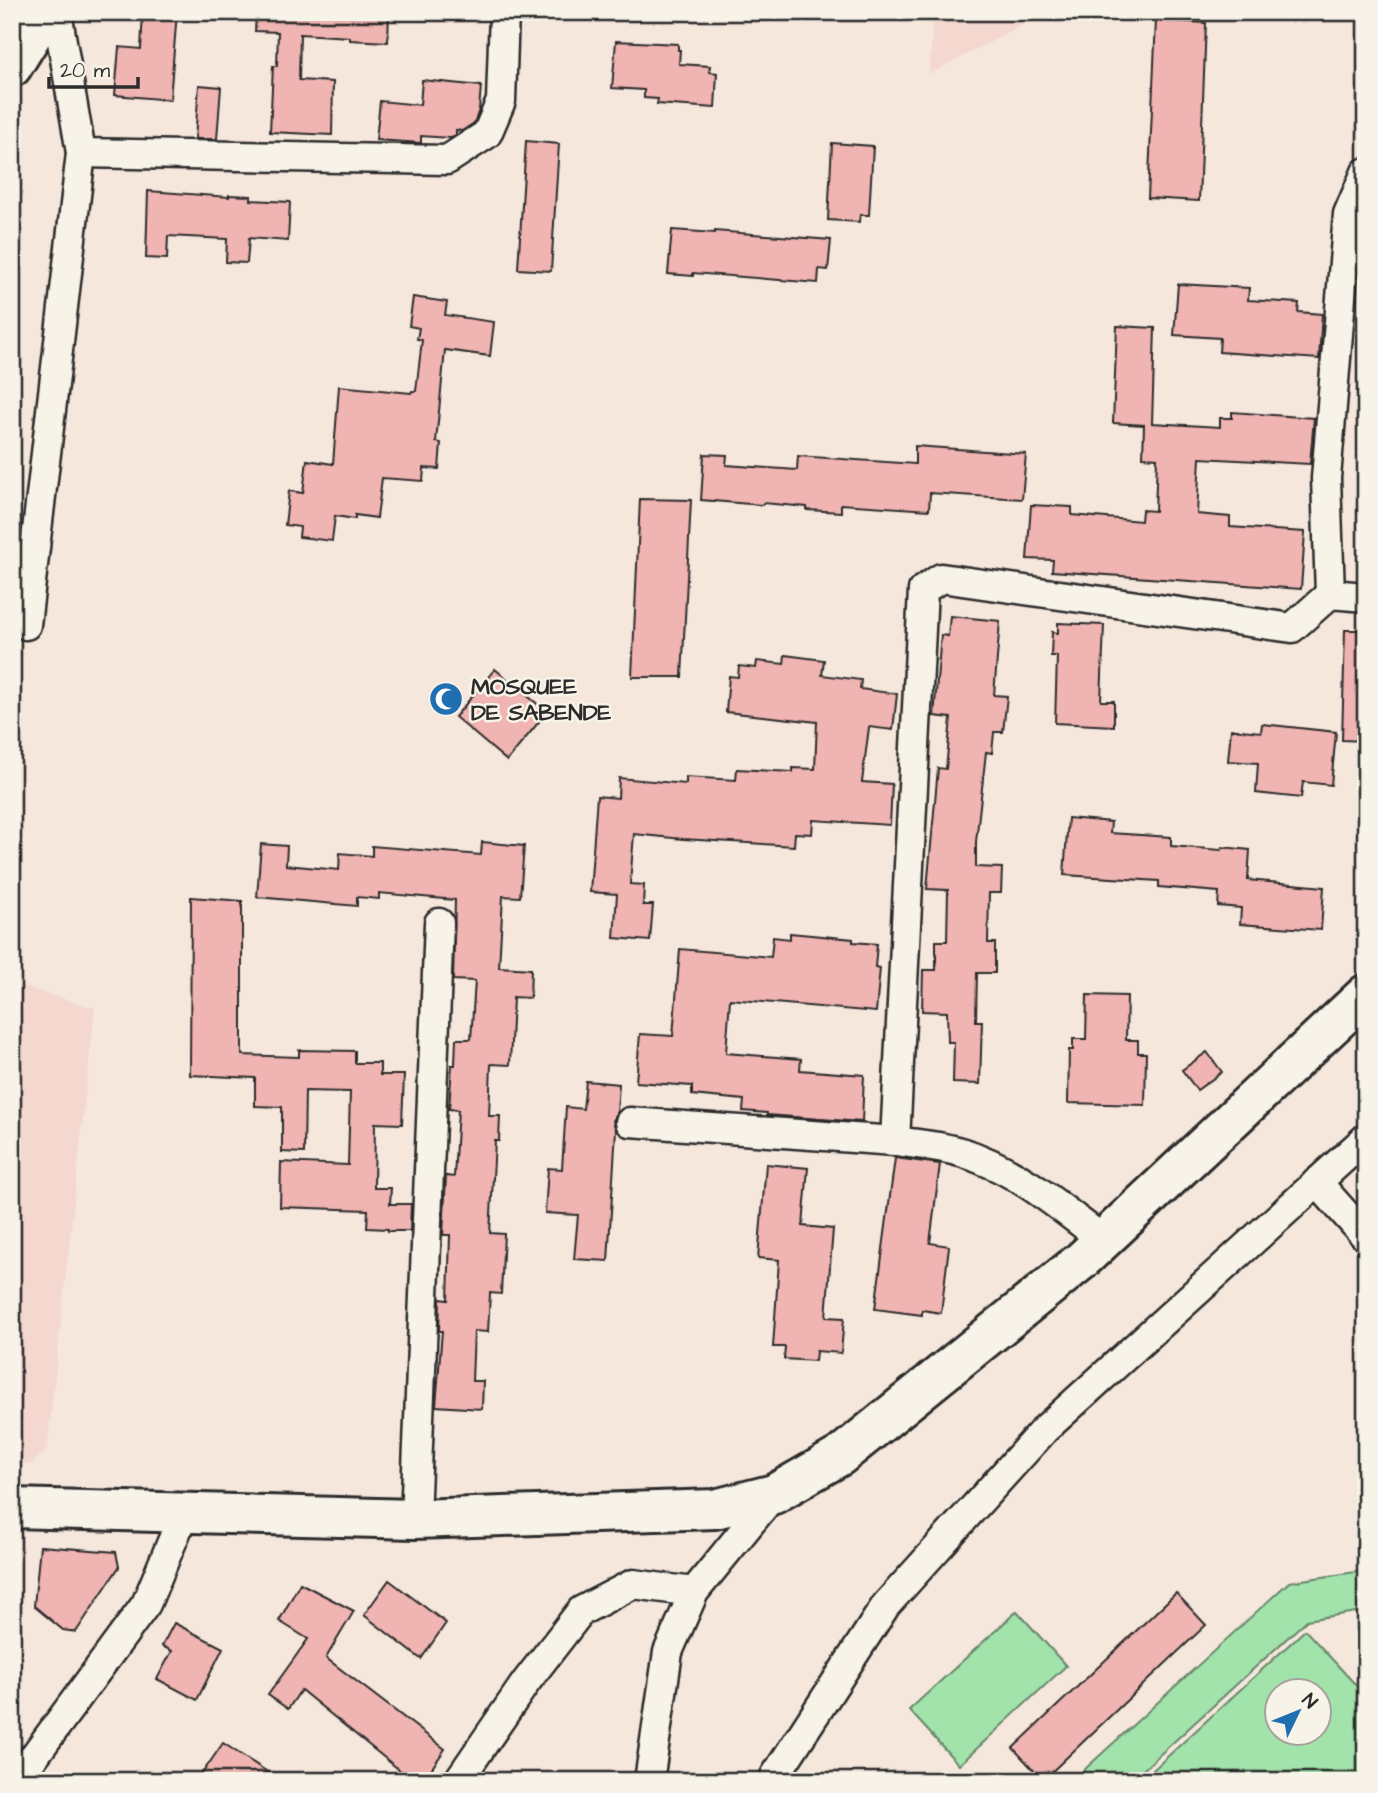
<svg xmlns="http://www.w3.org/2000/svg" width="1378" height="1793" viewBox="0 0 1378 1793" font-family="'Architects Daughter',sans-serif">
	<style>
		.built { fill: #f4d8d0 }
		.green { fill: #a2e2ab; stroke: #66866b; stroke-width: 2; fill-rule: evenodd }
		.building { fill: #f0b5b2; stroke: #2b2b2b; stroke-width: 2 }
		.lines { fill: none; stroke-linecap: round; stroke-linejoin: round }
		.service-casing { stroke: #2b2b2b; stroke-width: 19 }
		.minor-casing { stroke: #2b2b2b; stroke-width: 33 }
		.secondary-casing { stroke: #2b2b2b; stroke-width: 44 }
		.service { stroke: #f7f3e8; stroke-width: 14 }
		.minor { stroke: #f7f3e8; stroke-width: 28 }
		.secondary { stroke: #f7f3e8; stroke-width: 38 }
		.labels { text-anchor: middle; stroke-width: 5; stroke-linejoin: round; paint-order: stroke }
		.poi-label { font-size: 23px; font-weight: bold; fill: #2b2b2b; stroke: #f7f3e8; text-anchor: start }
	</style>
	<rect width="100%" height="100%" fill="#f6e7dd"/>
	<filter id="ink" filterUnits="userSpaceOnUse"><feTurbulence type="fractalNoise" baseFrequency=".0143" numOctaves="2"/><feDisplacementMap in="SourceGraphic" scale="14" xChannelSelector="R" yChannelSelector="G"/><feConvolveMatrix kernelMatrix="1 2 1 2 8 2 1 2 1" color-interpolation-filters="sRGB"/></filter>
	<g filter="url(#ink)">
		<g class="built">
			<path d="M 933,12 L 1048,12 L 929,74 Z"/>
			<path d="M 12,983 L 95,1008 L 47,1450 L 30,1465 L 12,1461 Z"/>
		</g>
		<g class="green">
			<path d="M 1356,1572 L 1366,1573 L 1366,1613 L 1356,1612 L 1307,1620 L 1131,1781 L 1072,1781 L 1289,1582 Z"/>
			<path d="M 1017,1611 L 1066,1666 L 959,1765 L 909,1710 Z"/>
			<path d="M 1305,1630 L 1366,1696 L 1366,1781 L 1141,1781 ZM 1276,1692 L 1318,1692 L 1318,1734 L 1276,1734 Z"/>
		</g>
		<g class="building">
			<path d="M 143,12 L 177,12 L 170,100 L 115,95 L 119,47 L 141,49 Z"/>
			<path d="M 256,12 L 389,12 L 388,42 L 350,40 L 350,37 L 300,34 L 299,80 L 333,82 L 332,135 L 270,132 L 273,66 L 277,66 L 278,32 L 255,31 Z"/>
			<path d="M 1156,20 L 1206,23 L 1199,201 L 1148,198 Z"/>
			<path d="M 616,41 L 678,44 L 678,50 L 680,50 L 679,64 L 710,66 L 709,72 L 717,73 L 715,108 L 657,104 L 658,99 L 644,98 L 644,90 L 612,88 Z"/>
			<path d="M 422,80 L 481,86 L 479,110 L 474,123 L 462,131 L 456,130 L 456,135 L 450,138 L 421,136 L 421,143 L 376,140 L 380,101 L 420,105 Z"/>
			<path d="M 199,85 L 221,87 L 217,139 L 195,139 Z"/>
			<path d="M 526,141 L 559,144 L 551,271 L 518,269 Z"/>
			<path d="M 832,143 L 873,146 L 869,215 L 860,215 L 859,222 L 828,220 Z"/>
			<path d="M 148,191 L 229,197 L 229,195 L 251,196 L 251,200 L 290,202 L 288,241 L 249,238 L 247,263 L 226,262 L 227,239 L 168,236 L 167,259 L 146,258 Z"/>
			<path d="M 672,230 L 715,233 L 715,231 L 831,240 L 828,270 L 819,269 L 818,283 L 693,273 L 693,276 L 668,274 Z"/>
			<path d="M 1178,284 L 1249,288 L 1248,300 L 1299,303 L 1298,312 L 1322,314 L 1319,359 L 1219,352 L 1220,338 L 1174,335 Z"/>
			<path d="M 413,297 L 447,302 L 445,315 L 494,322 L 490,356 L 445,350 L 436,442 L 441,443 L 439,469 L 424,468 L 423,481 L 382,478 L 377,518 L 355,515 L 355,519 L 335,516 L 332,541 L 299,537 L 300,527 L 285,525 L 289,491 L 303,493 L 307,460 L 333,464 L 339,386 L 411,393 L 412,391 L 416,391 L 422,340 L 417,339 L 419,328 L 409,326 Z"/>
			<path d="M 1117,326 L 1155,328 L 1152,423 L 1220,427 L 1220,418 L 1232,418 L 1232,412 L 1314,418 L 1310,464 L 1200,458 L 1197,514 L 1230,517 L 1230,527 L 1305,532 L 1301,589 L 1052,571 L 1053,560 L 1027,559 L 1031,505 L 1072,507 L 1072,515 L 1141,521 L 1142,510 L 1155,511 L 1157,458 L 1143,457 L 1144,425 L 1113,423 Z"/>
			<path d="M 915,446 L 1026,454 L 1022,499 L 930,493 L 929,510 L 841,504 L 841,512 L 807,510 L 807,507 L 763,503 L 762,505 L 701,500 L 704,454 L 727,455 L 726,465 L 797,470 L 798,456 L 915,464 Z"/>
			<path d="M 640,499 L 691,500 L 682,677 L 632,677 Z"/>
			<path d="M 950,616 L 1000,621 L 994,695 L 1007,696 L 1003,732 L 994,732 L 992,753 L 986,752 L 976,842 L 976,867 L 1002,868 L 1001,893 L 989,893 L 988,943 L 995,943 L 995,973 L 977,973 L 976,1021 L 982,1021 L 980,1084 L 953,1083 L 954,1042 L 948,1042 L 947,1012 L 922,1011 L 923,970 L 936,970 L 936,941 L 947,941 L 948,890 L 927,889 L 938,768 L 946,769 L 951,718 L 934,716 L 941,635 L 948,636 Z"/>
			<path d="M 1058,623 L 1104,625 L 1101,701 L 1114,701 L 1114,726 L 1055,723 L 1057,656 L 1051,656 L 1052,632 L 1058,633 Z"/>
			<path d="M 1345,630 L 1366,630 L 1366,741 L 1342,740 Z"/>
			<path d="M 785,655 L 824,660 L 822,675 L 861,680 L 860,689 L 897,694 L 893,730 L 869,727 L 862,782 L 892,784 L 890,825 L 813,820 L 812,834 L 795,833 L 794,846 L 683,839 L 634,834 L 630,884 L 644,885 L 643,905 L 653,905 L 650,941 L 614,938 L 617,894 L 590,892 L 597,796 L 618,798 L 619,778 L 686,784 L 686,777 L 736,780 L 737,769 L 793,772 L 793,768 L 815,769 L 817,722 L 726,712 L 729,676 L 738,677 L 739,666 L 756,668 L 757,661 L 784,664 Z"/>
			<path d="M 495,669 L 547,712 L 507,761 L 455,717 Z"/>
			<path d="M 1262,724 L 1336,732 L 1331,785 L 1303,782 L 1301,798 L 1256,793 L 1258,763 L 1228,761 L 1231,729 L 1261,732 Z"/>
			<path d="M 1068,818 L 1111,822 L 1110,833 L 1171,837 L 1171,846 L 1221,850 L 1222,847 L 1250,850 L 1248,880 L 1324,887 L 1321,930 L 1240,924 L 1241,908 L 1218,906 L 1219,892 L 1159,887 L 1159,881 L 1064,875 Z"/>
			<path d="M 482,842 L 524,846 L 520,897 L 503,896 L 499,967 L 531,969 L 530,998 L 513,997 L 510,1065 L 491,1064 L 489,1116 L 500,1116 L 499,1141 L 495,1141 L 490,1233 L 504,1234 L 501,1294 L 490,1293 L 488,1332 L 474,1331 L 472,1381 L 483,1381 L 482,1409 L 436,1406 L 442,1331 L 439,1331 L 440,1299 L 448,1300 L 450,1235 L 443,1235 L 446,1176 L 454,1177 L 458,1110 L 449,1109 L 452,1065 L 455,1065 L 456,1039 L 471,1039 L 475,981 L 453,980 L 455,900 L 379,893 L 379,899 L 357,897 L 357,906 L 257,897 L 261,844 L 287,846 L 286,865 L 339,870 L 340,853 L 372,856 L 372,846 L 481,855 Z"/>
			<path d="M 191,897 L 242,901 L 242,1055 L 299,1057 L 299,1050 L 355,1051 L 355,1063 L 380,1063 L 380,1075 L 404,1075 L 402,1124 L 375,1123 L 374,1188 L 391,1188 L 390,1204 L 411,1204 L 410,1231 L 388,1231 L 388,1229 L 367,1228 L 368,1210 L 280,1207 L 281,1162 L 348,1165 L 350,1092 L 305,1091 L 304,1153 L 282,1152 L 282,1107 L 255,1106 L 255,1078 L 190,1075 Z"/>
			<path d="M 790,933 L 853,939 L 853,942 L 877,944 L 875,967 L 880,968 L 876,1012 L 730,999 L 726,1053 L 801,1059 L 800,1070 L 864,1075 L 862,1122 L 767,1115 L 767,1113 L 743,1111 L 744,1100 L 692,1095 L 692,1086 L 636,1082 L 640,1034 L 673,1036 L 680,949 L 771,957 L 773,937 L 790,939 Z"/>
			<path d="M 1087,995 L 1127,996 L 1126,1040 L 1138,1040 L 1138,1053 L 1146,1053 L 1145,1105 L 1068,1103 L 1069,1050 L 1073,1050 L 1073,1039 L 1086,1039 Z"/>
			<path d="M 1207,1052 L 1222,1072 L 1197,1090 L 1182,1070 Z"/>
			<path d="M 586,1081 L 619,1084 L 617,1112 L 613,1121 L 616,1130 L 608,1261 L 574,1259 L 578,1215 L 545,1213 L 548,1168 L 562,1169 L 566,1107 L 583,1109 Z"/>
			<path d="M 895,1158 L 940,1164 L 930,1243 L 949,1246 L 941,1313 L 922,1310 L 922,1315 L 875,1309 Z"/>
			<path d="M 766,1164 L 808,1168 L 803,1226 L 833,1229 L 826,1317 L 844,1318 L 841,1353 L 816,1351 L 815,1361 L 784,1359 L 785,1347 L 773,1347 L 779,1260 L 758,1258 Z"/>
			<path d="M 40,1546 L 116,1552 L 119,1567 L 76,1632 L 63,1630 L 34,1606 Z"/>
			<path d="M 389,1580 L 446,1623 L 421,1659 L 364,1615 Z"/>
			<path d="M 300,1583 L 354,1611 L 326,1658 L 445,1749 L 423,1781 L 413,1781 L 301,1690 L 288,1709 L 268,1695 L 308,1639 L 279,1621 Z"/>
			<path d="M 1176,1593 L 1206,1625 L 1043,1780 L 1013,1748 Z"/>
			<path d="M 174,1623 L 223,1648 L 197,1700 L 157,1679 L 172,1651 L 162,1646 Z"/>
			<path d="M 223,1743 L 281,1781 L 197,1781 Z"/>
		</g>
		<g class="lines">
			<g class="service-casing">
				<path id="service" d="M 14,12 L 36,27"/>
			</g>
			<g class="minor-casing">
				<g id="minor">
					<path d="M 81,153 L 447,160 L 487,134 L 501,101 L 504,12"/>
					<path d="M 1330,594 L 1326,478 L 1348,214 L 1366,172"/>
					<path d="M 26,625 L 81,153 L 57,12"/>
					<path d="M 630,1122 L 895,1141"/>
					<path d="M 1317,1182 L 1366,1237"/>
					<path d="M 1104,1240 C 1064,1211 1026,1177 980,1159 C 953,1147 924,1145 895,1141 L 923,590 L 941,578 L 1292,628 L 1330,594 L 1366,597"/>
					<path d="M 415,1519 L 439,923"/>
					<path d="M 775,1776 L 886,1605 L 1044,1430 L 1366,1138"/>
					<path d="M 16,1781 L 146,1604 L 184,1513"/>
					<path d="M 458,1781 L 526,1682 L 581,1611 L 633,1584 L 694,1592"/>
					<path d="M 649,1781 L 668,1652 L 694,1592 L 774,1494"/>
				</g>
			</g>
			<g class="secondary-casing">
				<g id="secondary">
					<path d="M 12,67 L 46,12"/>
					<path d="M 12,1508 L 415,1519 L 715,1509 L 774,1494 L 840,1456 L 1081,1261 L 1366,994"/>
				</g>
			</g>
			<use href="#service" class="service"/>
			<use href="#minor" class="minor"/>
			<use href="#secondary" class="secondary"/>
		</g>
	</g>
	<defs>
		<g id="mosque-disc" transform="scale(1.75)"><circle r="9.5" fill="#1f6fb2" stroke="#f7f3e8"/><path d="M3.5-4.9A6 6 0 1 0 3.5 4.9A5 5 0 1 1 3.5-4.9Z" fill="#fff"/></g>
	</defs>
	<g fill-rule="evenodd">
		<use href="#mosque-disc" x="446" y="699"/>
	</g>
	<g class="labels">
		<g class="poi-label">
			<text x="471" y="694">MOSQUEE<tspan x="471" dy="26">DE SABENDE</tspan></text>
		</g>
	</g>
	<rect width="1378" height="1793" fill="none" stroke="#f7f3e8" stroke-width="42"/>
	<rect x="21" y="21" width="1336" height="1751" fill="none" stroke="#2b2b2b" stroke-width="2.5" filter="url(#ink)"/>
	<g transform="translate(1298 1712) rotate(47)"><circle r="33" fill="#f7f3e8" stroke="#a5a39c" stroke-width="2"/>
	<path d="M0-5L12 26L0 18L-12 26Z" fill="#1f6fb2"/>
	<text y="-10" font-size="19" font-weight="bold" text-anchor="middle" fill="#2b2b2b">N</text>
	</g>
	<path d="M49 77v10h89v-10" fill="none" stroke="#2b2b2b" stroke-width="3.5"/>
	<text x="60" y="77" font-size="21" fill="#2b2b2b" stroke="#f7f3e8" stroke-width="5" paint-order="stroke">20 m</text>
</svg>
